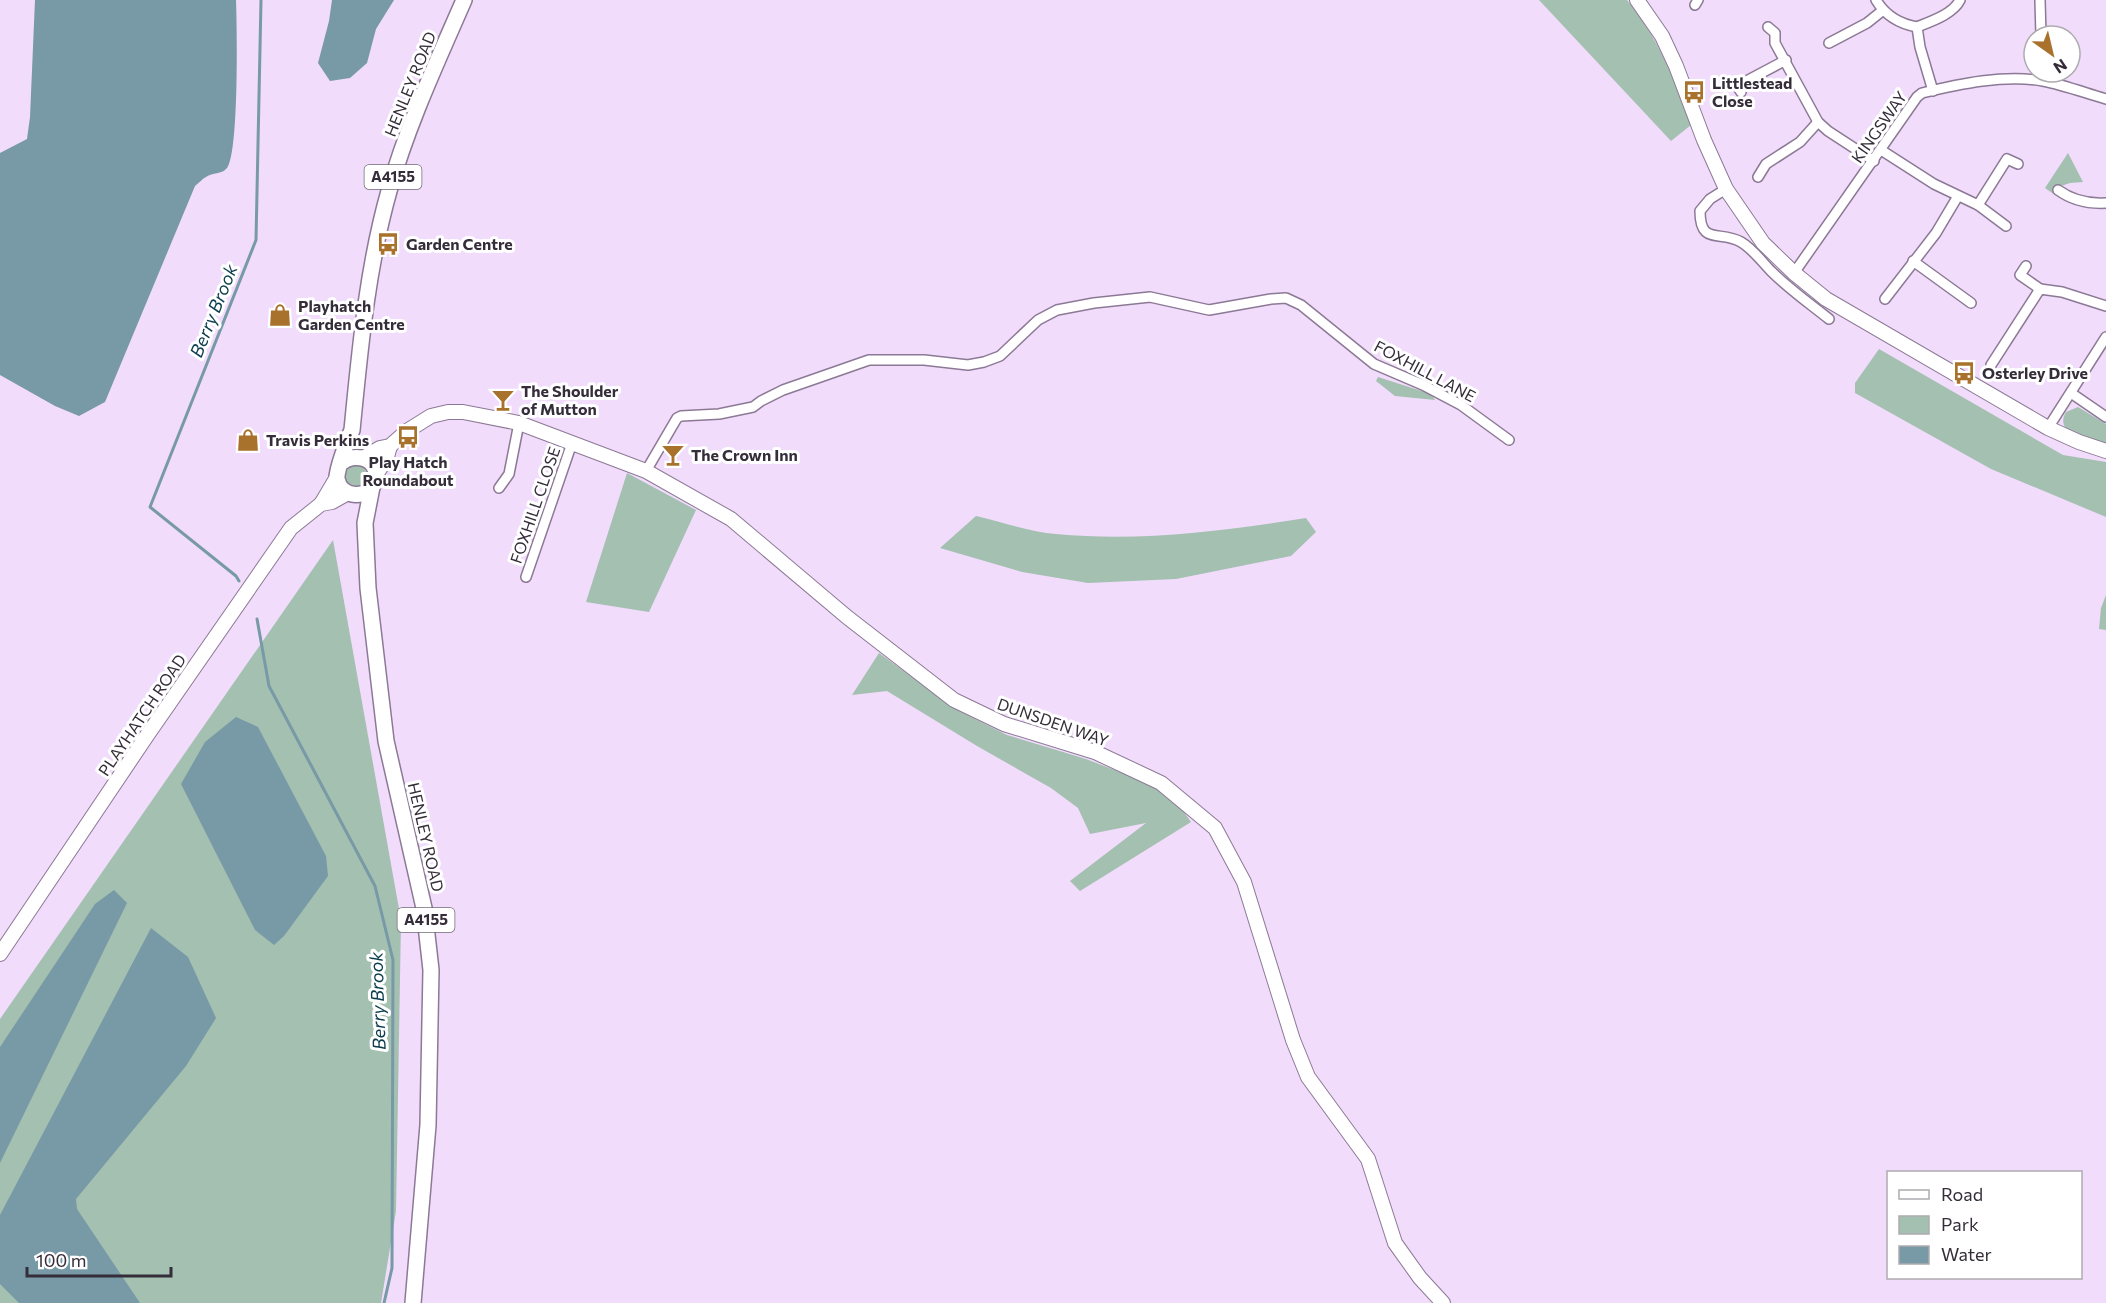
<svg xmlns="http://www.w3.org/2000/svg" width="2106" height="1303" viewBox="0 0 2106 1303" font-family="Commissioner,sans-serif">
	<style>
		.green { fill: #a3c0b1 }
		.water { fill: #7899a6 }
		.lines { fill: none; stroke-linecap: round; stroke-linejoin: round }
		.stream { stroke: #7899a6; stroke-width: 3 }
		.street-casing { stroke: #8c7995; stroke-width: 12 }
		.secondary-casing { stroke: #8c7995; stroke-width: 16 }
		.primary-casing { stroke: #8c7995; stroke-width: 18 }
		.street { stroke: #fff; stroke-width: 9 }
		.secondary { stroke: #fff; stroke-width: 14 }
		.primary { stroke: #fff; stroke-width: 15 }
		.labels { text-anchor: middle; stroke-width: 6; stroke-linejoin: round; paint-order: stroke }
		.shield { fill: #fff; stroke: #726c74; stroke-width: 1.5 }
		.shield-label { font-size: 15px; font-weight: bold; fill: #352d39 }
		.poi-label { font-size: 16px; font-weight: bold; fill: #352d39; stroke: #fff; text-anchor: start }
		.street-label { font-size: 16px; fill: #352d39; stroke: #fff }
		.water-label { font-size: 18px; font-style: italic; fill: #0a3c4c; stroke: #fff }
	</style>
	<rect width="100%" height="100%" fill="#f1dcfb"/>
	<g class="green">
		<path d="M 1539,0 L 1627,0 C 1657,35 1675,82 1691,125 L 1671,141 Z"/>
		<path d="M 2068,153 L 2083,182 L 2070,183 L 2061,186 L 2055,195 L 2045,188 Z"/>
		<path d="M 1879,349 L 2063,455 L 2106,462 L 2106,517 L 1991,469 L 1855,393 L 1855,383 Z"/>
		<path d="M 1378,377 L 1431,394 L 1435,400 L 1395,396 L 1376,381 Z"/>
		<path d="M 2078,407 L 2106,424 L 2106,446 L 2068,431 C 2062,425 2062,419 2066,412 Z"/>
		<circle cx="356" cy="476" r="11"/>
		<path d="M 627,473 L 696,510 L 649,612 L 586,602 Z"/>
		<path d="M 976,516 C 1002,522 1030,532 1056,534 C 1141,542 1224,531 1306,518 L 1316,532 L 1291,556 L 1176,579 L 1088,583 L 1022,572 L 940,548 Z"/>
		<path d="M 333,540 L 401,920 L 396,1211 L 381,1303 L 0,1303 L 0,1019 Z"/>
		<path d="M 2106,595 L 2106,630 L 2099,629 L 2101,608 Z"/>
		<path d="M 879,653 L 957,710 L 1007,735 L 1086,759 L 1169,791 L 1191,822 L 1080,891 L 1070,881 L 1146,823 L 1090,834 L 1078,808 L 1051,788 L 977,746 L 887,691 L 852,695 Z"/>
	</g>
	<g class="water">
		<path d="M 35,0 L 236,0 C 237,26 239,152 227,168 C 221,175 213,172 206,177 C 202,179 199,183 195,186 L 105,402 L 79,416 L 55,406 L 0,375 L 0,153 L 27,139 L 30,117 Z"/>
		<path d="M 332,0 L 394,0 L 376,29 L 367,63 L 350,78 L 330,81 L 318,63 L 329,21 Z"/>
		<path d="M 236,717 L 258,727 L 326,856 L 328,876 L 284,936 L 274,945 L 255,930 L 181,784 L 205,742 Z"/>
		<path d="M 114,890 L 127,903 L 0,1163 L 0,1047 L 95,904 Z"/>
		<path d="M 151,928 L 188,957 L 216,1018 L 186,1066 L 76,1199 L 77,1209 L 140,1303 L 19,1303 L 0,1284 L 0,1215 Z"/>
	</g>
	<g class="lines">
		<g class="stream">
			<path d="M 239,581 L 236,576 L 150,507 L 256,240 L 261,0"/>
			<path d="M 257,619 L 269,686 L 375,886 L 393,960 L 392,1268 L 384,1303"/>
		</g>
		<g class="street-casing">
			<g id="street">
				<path d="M 1876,0 C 1885,15 1900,24 1917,27 L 1920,47 L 1933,91"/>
				<path d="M 2040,0 L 2041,36"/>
				<path d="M 1695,5 L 1698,0"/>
				<path d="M 1768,27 L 1775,33 L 1775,43 L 1818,122 L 1828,131 L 1874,161"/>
				<path d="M 1917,27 C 1932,21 1953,14 1960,0"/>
				<path d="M 1829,43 L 1867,23 L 1882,11"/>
				<path d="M 1741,92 L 1737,86 L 1786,60"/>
				<path d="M 1881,150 L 1934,184 L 1978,205 L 2006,226"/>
				<path d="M 1758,177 L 1766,164 L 1800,142 L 1818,122"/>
				<path d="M 1726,189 L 1710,199 L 1700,211 C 1700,246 1720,230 1741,242 C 1753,249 1762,262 1771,271 C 1789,289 1809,303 1829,319"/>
				<path d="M 2058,190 C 2073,201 2088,204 2106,203"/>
				<path d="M 1978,205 L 2007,159 L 2018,164"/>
				<path d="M 1913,261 L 1971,303"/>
				<path d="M 2026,266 L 2020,275 L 2040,289"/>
				<path d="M 1794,273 L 1917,97 L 1922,93 C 1959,84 2005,74 2043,81 C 2064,85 2085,93 2106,99"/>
				<path d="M 1885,299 L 1936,233 L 1958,196"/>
				<path d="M 1991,365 L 2040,289 L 2062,292 L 2106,306"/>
				<path d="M 2071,393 L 2106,417"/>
				<path d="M 2048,428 L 2106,337"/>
				<path d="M 646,471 L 677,418 L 681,416 L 719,414 L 753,407 L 761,401 L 783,390 L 869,360 L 924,360 L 968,365 L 984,362 L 1000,356 L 1038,320 L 1057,310 L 1094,303 L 1150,297 L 1209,310 L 1271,299 L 1286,298 L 1301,305 L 1374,364 L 1423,385 L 1461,405 L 1509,440"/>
				<path d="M 499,488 L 509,474 L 519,423"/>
				<path d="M 526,577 L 572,443"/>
			</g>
		</g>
		<g class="secondary-casing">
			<g id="secondary">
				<path d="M 1637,0 L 1662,36 L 1676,66 L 1704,140 L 1726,189 L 1763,243 L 1794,273 L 1826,299 L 2048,428 L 2079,442 L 2106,451"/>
				<path d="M 363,458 L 380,448 L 390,446 L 407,431 L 431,416 L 448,412 L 463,412 L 519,423 L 646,471 L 731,519 L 847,617 L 954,700 L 1004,724 L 1095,752 L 1161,783 L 1215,828 L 1244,882 L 1293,1040 L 1308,1077 L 1368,1159 L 1395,1243 L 1420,1278 L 1443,1303"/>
				<path d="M 376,475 L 387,457 L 390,446"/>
				<path d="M 321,504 L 337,477"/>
				<path d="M 0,954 L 148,734 L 291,528 L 321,504 L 332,502 L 348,493"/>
			</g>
		</g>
		<g class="primary-casing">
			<g id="primary">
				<path d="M 341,463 C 355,451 381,459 375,480 C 370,500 341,499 337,479 C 336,471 348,439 352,430 C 360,349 367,269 389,191 C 407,126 437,62 464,0"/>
				<path d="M 372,487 L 365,523 L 368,588 L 386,741 L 424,908 L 431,970 L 428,1125 L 413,1303"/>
			</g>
		</g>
		<use href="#street" class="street"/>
		<use href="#secondary" class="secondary"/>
		<use href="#primary" class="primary"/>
	</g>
	<defs>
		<g id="bus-bare" transform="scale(1.8)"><path d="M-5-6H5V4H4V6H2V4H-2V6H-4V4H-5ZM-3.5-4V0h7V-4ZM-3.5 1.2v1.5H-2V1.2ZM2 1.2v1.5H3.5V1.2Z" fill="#a8722d" stroke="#fff" stroke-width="2.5" paint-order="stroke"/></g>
		<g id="shop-bare" transform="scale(1.8)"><path d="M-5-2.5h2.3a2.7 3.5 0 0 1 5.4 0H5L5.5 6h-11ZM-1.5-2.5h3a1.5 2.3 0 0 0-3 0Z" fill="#a8722d" stroke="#fff" stroke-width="2.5" paint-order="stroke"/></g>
		<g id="bar-bare" transform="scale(1.8)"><path d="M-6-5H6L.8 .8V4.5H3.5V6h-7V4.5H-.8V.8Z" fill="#a8722d" stroke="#fff" stroke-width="2.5" paint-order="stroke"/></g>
	</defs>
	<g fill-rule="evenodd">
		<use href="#bus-bare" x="1694" y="92"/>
		<use href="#bus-bare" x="388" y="244"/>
		<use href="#shop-bare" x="280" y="315"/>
		<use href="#bus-bare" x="1964" y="373"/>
		<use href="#bar-bare" x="503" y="400"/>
		<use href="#bus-bare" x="408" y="437"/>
		<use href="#shop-bare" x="248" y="440"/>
		<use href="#bar-bare" x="673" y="455"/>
	</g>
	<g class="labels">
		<g class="shield">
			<rect x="364.5" y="165" width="57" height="24" rx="4.5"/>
			<rect x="397.5" y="908" width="57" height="24" rx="4.5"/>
		</g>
		<g class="shield-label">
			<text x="393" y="182">A4155</text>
			<text x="426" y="925">A4155</text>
		</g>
		<g class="poi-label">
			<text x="1712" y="89">Littlestead<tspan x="1712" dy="18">Close</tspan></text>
			<text x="406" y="250">Garden Centre</text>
			<text x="298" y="312">Playhatch<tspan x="298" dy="18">Garden Centre</tspan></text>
			<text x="1982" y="379">Osterley Drive</text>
			<text x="521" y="397">The Shoulder<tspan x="521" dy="18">of Mutton</tspan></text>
			<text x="266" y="446">Travis Perkins</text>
			<text x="691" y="461">The Crown Inn</text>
			<text x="408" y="468" text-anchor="middle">Play Hatch<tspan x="408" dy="18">Roundabout</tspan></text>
		</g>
		<g class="street-label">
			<text transform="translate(410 84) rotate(-68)" y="6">HENLEY ROAD</text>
			<text transform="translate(1879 127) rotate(-55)" y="6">KINGSWAY</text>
			<text transform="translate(1425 371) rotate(28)" y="6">FOXHILL LANE</text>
			<text transform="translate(535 505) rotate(-71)" y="6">FOXHILL CLOSE</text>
			<text transform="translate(142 715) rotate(-56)" y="6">PLAYHATCH ROAD</text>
			<text transform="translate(1053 722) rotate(19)" y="6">DUNSDEN WAY</text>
			<text transform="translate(426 837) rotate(77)" y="6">HENLEY ROAD</text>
		</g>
		<g class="water-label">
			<text transform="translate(214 311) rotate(-68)" y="6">Berry Brook</text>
			<text transform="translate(378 1001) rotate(-92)" y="6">Berry Brook</text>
		</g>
	</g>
	<rect x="1887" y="1171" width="195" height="108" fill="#ffffff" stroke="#aeabb0" stroke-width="1.5"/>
	<rect x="1899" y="1190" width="30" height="9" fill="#ffffff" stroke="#aeabb0" stroke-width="1.5"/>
	<text x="1941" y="1201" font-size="18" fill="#352d39">Road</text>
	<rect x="1899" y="1216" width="30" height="18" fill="#a3c0b1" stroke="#aeabb0" stroke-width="1.5"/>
	<text x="1941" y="1231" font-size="18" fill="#352d39">Park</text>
	<rect x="1899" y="1246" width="30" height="18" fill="#7899a6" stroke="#aeabb0" stroke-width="1.5"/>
	<text x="1941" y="1261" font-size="18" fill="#352d39">Water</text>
	<g transform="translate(2052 54) rotate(146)"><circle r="28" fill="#ffffff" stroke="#aeabb0" stroke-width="1.5"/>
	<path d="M0-4.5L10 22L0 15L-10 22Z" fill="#a8722d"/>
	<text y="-9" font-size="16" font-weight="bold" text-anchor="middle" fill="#352d39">N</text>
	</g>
	<path d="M27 1267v9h144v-9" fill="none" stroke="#352d39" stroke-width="3"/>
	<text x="36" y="1267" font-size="18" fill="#352d39" stroke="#ffffff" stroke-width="4.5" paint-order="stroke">100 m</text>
</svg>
